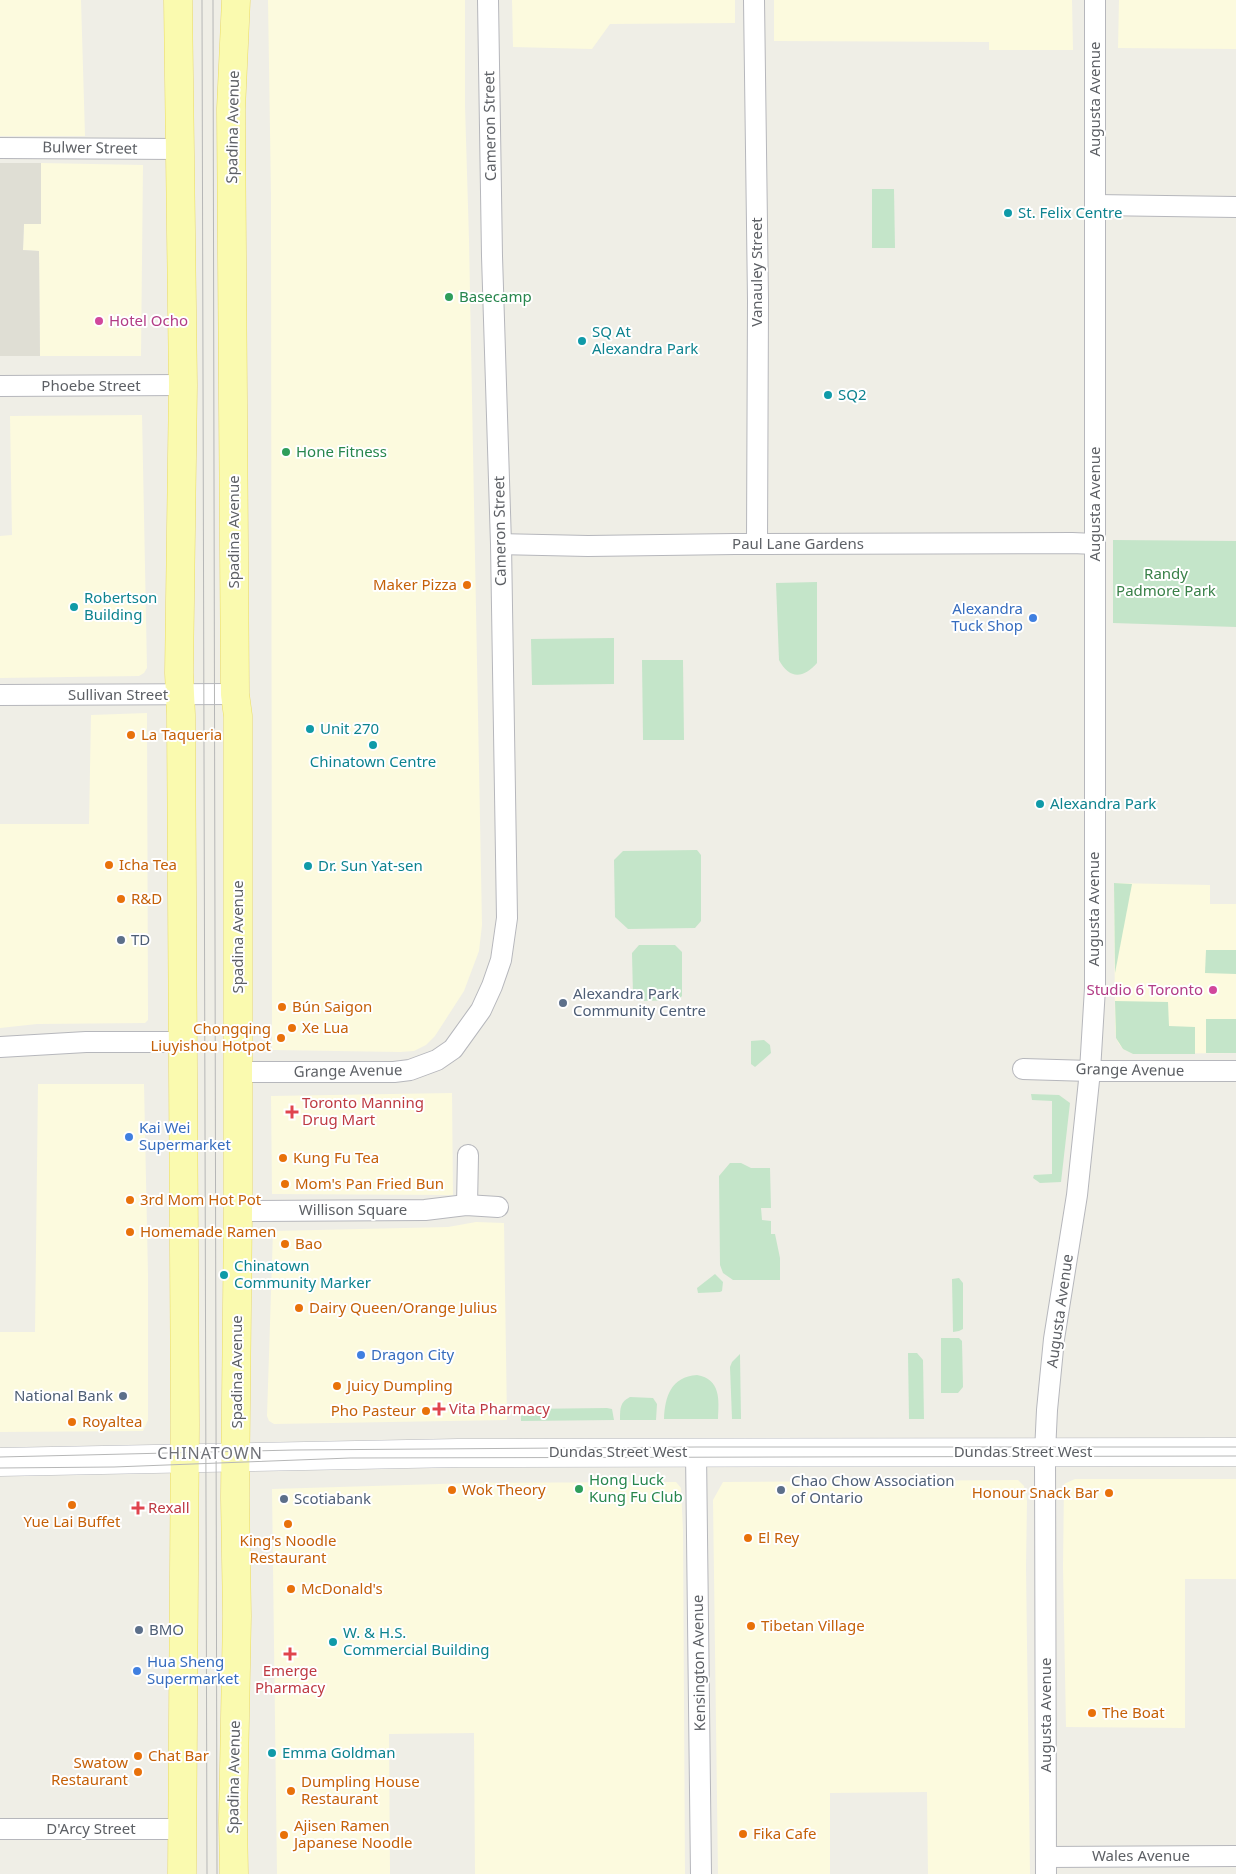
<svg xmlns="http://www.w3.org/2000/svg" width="1236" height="1874" viewBox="0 0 1236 1874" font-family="'Noto Sans',sans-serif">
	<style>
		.commercial { fill: #fcfade }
		.education { fill: #dfded4 }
		.green { fill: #c4e5c9 }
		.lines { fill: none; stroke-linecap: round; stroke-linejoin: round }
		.minor-casing { stroke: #b6b7bc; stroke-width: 22 }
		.secondary-casing { stroke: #b7b9bf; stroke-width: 29 }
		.primary-casing { stroke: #eadb64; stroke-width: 29 }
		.minor { stroke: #fff; stroke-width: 20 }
		.secondary { stroke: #fff; stroke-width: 28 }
		.primary { stroke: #fafaaf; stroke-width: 28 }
		.tram { stroke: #b6b7b7; stroke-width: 1 }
		.culture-dot { fill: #0f9aa8; stroke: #fff; stroke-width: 2 }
		.leisure-dot { fill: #2e9e5b; stroke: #fff; stroke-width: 2 }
		.hotel-dot { fill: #d1479c; stroke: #fff; stroke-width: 2 }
		.food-dot { fill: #e8710a; stroke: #fff; stroke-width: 2 }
		.shop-dot { fill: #3f7fe0; stroke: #fff; stroke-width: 2 }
		.service-dot { fill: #5c6f8a; stroke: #fff; stroke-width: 2 }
		.health-dot { fill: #e0444e; stroke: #fff; stroke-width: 2 }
		.labels { text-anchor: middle; stroke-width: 4; stroke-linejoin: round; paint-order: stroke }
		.street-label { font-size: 15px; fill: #5d6065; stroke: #fff }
		.culture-label { font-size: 15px; fill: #0d838f; stroke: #fff; text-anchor: start }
		.leisure-label { font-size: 15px; fill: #27864d; stroke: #fff; text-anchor: start }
		.hotel-label { font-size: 15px; fill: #b23c85; stroke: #fff; text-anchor: start }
		.park-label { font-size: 15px; fill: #398048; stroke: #fff }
		.food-label { font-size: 15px; fill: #c56008; stroke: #fff; text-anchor: start }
		.shop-label { font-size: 15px; fill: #366cbe; stroke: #fff; text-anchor: start }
		.service-label { font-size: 15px; fill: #4e5e75; stroke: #fff; text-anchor: start }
		.health-label { font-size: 15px; fill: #be3a42; stroke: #fff; text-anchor: start }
		.neighbourhood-label { font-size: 16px; letter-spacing: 1px; fill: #6f7177; stroke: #fff }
	</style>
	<rect width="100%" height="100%" fill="#efeee6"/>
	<g class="commercial">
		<path d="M 0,0 L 81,0 L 85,136 L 0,136 Z"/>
		<path d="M 268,0 L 465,0 L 465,106 L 469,240 L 482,925 L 479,951 L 464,991 L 435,1036 L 426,1045 L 414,1051 L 400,1052 L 272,1050 L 271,196 Z"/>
		<path d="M 512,0 L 735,0 L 735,23 L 610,24 L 592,49 L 513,47 Z"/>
		<path d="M 774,0 L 1072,0 L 1073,50 L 989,50 L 989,42 L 774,41 Z"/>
		<path d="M 1119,0 L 1236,0 L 1236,49 L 1118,48 Z"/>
		<path d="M 41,163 L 143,165 L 141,356 L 40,356 L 39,251 L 23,250 L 24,224 L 41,224 Z"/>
		<path d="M 142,415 L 147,668 L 144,673 L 139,676 L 0,678 L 0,536 L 12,535 L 10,416 Z"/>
		<path d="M 147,713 L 148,1020 L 145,1023 L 37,1024 L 0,1028 L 0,824 L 89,824 L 91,715 Z"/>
		<path d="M 1114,883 L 1210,885 L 1210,904 L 1236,904 L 1236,1053 L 1133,1054 L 1123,1049 L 1119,1044 L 1116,1038 L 1115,1027 Z"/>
		<path d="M 38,1084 L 144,1084 L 148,1275 L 148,1420 L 143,1431 L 0,1432 L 0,1332 L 35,1332 Z"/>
		<path d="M 452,1093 L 453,1195 L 272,1194 L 271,1096 Z"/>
		<path d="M 476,1222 L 504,1223 L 507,1420 L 274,1424 L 269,1421 L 267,1416 L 273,1231 L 448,1227 Z"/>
		<path d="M 1075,1479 L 1236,1479 L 1236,1579 L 1185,1579 L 1185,1728 L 1066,1727 L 1063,1567 L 1064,1484 Z"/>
		<path d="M 1018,1480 L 1024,1486 L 1027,1501 L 1026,1567 L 1030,1874 L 928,1874 L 927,1792 L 830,1793 L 830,1874 L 718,1874 L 713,1500 L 723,1482 Z"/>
		<path d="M 676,1482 L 681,1488 L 683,1530 L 685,1874 L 475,1874 L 474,1733 L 389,1734 L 390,1874 L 277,1874 L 272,1489 L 473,1483 Z"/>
	</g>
	<path class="education" d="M 0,163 L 41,163 L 41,224 L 24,224 L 23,250 L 39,251 L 40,356 L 0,356 Z"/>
	<g class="green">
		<path d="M 872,189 L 894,189 L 895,248 L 872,248 Z"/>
		<path d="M 1113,540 L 1236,541 L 1236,627 L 1113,623 Z"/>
		<path d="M 817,582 L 817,663 C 803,679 789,679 779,660 L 776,583 Z"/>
		<path d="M 614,638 L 614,684 L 532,685 L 531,639 Z"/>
		<path d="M 642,660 L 683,660 L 684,740 L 643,740 Z"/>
		<path d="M 697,850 L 701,855 L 701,921 L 695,928 L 628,929 L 615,917 L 614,860 L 623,851 Z"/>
		<path d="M 1114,883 L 1132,884 L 1115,973 Z"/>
		<path d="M 639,945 L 675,945 L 682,952 L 682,996 L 678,1000 L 639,1001 L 633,996 L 632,953 Z"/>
		<path d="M 1206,950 L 1236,950 L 1236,974 L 1205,973 Z"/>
		<path d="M 1115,1001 L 1168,1002 L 1169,1026 L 1195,1027 L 1195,1054 L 1133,1054 L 1123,1049 L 1116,1038 Z"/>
		<rect x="1206" y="1019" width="30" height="34"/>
		<path d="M 764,1040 L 770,1045 L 771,1053 L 755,1067 L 751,1064 L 751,1041 Z"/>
		<path d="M 1031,1094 L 1059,1095 L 1070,1103 L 1061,1182 L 1040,1183 L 1033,1178 L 1034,1175 L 1052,1174 L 1052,1101 L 1032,1100 Z"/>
		<path d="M 730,1163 L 741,1163 L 751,1168 L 770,1168 L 771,1208 L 761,1208 L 762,1220 L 771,1221 L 771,1234 L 775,1234 L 780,1258 L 780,1280 L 733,1280 L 723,1273 L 720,1265 L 719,1176 Z"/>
		<path d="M 715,1274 L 723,1282 L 722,1291 L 720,1292 L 698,1293 L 697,1288 Z"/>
		<path d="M 959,1278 L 963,1283 L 963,1329 L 959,1331 L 953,1332 L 952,1279 Z"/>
		<path d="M 941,1338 L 959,1338 L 962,1341 L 963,1387 L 958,1393 L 941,1393 Z"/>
		<path d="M 908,1353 L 917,1353 L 923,1360 L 924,1419 L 909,1419 Z"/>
		<path d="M 740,1354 L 741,1419 L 732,1419 L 730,1367 L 732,1362 Z"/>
		<path d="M 697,1375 C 721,1379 719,1400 718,1419 L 664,1419 C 665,1396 671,1377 697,1375 Z"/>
		<path d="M 630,1397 L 653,1398 L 657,1404 L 656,1420 L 620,1420 C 620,1408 620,1402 630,1397 Z"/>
		<path d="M 607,1408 L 612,1409 L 614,1420 L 521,1421 L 521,1409 Z"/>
	</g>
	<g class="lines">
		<g class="minor-casing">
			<g id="minor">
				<path d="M 754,0 L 758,300 L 757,544"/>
				<path d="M 0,148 L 180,149"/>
				<path d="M 1095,205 L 1236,207"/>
				<path d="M 0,386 L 183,385"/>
				<path d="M 501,544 L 588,546 L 735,544 L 1072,543 L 1095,544"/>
				<path d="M 0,695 L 235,694"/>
				<path d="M 0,1047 L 86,1042 L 183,1042"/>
				<path d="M 1023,1069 L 1090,1071 L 1236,1071"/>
				<path d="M 238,1072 L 394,1072 L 410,1070 L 437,1060 L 453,1049 L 481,1010 L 492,986 L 501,960 L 507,918 L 501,544 L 492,256 L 488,0"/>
				<path d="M 467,1205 L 468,1155"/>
				<path d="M 238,1211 L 425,1210 L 466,1205 L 498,1207"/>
				<path d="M 696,1452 L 701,1874"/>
				<path d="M 0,1829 L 182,1829"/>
				<path d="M 1046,1857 L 1236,1856"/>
				<path d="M 1046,1874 L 1045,1452 L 1047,1410 L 1054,1339 L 1077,1195 L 1090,1071 L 1095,988 L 1095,0"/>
			</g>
		</g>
		<g class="secondary-casing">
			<path id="secondary" d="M 0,1462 L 458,1453 L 1236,1452"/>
		</g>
		<g class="primary-casing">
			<g id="primary">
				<path d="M 178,0 L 183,385 L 179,673 L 181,715 L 185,1424 L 182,1874"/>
				<path d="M 234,1874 L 233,1820 L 237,1616 L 235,1498 L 238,1211 L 238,716 L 235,694 L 231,109 L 236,0"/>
			</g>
		</g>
		<use href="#minor" class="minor"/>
		<use href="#secondary" class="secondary"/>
		<use href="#primary" class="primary"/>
		<g class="tram">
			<path d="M 202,0 L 207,1874"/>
			<path d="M 213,0 L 217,1874"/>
			<path d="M 0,1457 L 294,1450 L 697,1447 L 1236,1447"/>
			<path d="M 0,1468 L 114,1467 L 350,1458 L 1236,1456"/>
		</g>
	</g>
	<g class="culture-dot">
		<circle cx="1008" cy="213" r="5"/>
		<circle cx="582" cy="341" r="5"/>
		<circle cx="828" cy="395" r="5"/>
		<circle cx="74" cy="607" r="5"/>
		<circle cx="310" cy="729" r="5"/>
		<circle cx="373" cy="745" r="5"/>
		<circle cx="1040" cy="804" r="5"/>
		<circle cx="308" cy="866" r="5"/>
		<circle cx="224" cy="1275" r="5"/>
		<circle cx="333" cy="1642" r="5"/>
		<circle cx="272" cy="1753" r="5"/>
	</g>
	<g class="leisure-dot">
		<circle cx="449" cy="297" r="5"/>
		<circle cx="286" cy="452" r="5"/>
		<circle cx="579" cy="1489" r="5"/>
	</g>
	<g class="hotel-dot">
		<circle cx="99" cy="321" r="5"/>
		<circle cx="1213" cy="990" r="5"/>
	</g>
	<g class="food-dot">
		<circle cx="467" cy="585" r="5"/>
		<circle cx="131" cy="735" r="5"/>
		<circle cx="109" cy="865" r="5"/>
		<circle cx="121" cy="899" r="5"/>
		<circle cx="282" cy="1007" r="5"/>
		<circle cx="292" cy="1028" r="5"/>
		<circle cx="281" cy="1038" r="5"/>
		<circle cx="283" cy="1158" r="5"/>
		<circle cx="285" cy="1184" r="5"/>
		<circle cx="130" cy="1200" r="5"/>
		<circle cx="130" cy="1232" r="5"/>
		<circle cx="285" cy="1244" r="5"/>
		<circle cx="299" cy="1308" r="5"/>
		<circle cx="337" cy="1386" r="5"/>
		<circle cx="426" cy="1411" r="5"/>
		<circle cx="72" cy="1422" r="5"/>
		<circle cx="452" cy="1490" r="5"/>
		<circle cx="1109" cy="1493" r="5"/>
		<circle cx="72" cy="1505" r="5"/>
		<circle cx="288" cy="1524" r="5"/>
		<circle cx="748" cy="1538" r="5"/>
		<circle cx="291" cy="1589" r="5"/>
		<circle cx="751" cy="1626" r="5"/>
		<circle cx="1092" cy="1713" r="5"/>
		<circle cx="138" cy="1756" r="5"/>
		<circle cx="138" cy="1772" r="5"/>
		<circle cx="291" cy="1791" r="5"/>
		<circle cx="743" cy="1834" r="5"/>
		<circle cx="284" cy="1835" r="5"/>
	</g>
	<g class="shop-dot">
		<circle cx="1033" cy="618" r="5"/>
		<circle cx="129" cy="1137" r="5"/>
		<circle cx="361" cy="1355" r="5"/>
		<circle cx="137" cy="1671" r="5"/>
	</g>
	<g class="service-dot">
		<circle cx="121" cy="940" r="5"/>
		<circle cx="563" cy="1003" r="5"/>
		<circle cx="123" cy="1396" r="5"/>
		<circle cx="781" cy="1490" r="5"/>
		<circle cx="284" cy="1499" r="5"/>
		<circle cx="139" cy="1630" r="5"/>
	</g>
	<g class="health-dot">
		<path d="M289.5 1104.5h5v5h5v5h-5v5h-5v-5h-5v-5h5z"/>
		<path d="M436.5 1401.5h5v5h5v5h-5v5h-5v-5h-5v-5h5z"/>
		<path d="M135.5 1500.5h5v5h5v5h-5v5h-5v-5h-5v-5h5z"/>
		<path d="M287.5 1646.5h5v5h5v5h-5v5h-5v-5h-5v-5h5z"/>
	</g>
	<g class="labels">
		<g class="street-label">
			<text transform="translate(1095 99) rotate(-90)" y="5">Augusta Avenue</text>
			<text transform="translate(490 126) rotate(-91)" y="5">Cameron Street</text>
			<text transform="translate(233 127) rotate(-89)" y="5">Spadina Avenue</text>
			<text transform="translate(90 148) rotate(1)" y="5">Bulwer Street</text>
			<text transform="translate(757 272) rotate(-90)" y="5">Vanauley Street</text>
			<text x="91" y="391">Phoebe Street</text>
			<text transform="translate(1095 504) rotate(-90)" y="5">Augusta Avenue</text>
			<text transform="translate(500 531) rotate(-91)" y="5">Cameron Street</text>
			<text transform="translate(234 532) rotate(-90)" y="5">Spadina Avenue</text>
			<text x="798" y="549">Paul Lane Gardens</text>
			<text x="118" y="700">Sullivan Street</text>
			<text transform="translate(1094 909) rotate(-90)" y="5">Augusta Avenue</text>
			<text transform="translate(238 937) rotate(-90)" y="5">Spadina Avenue</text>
			<text transform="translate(1130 1070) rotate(1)" y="5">Grange Avenue</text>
			<text transform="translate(348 1071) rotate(-1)" y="5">Grange Avenue</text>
			<text x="353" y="1215">Willison Square</text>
			<text transform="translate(1060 1311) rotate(-82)" y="5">Augusta Avenue</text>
			<text transform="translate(237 1372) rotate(-90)" y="5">Spadina Avenue</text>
			<text x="618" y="1457">Dundas Street West</text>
			<text x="1023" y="1457">Dundas Street West</text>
			<text transform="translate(699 1663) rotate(-91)" y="5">Kensington Avenue</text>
			<text transform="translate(1046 1715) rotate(-90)" y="5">Augusta Avenue</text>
			<text transform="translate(234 1777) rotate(-89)" y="5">Spadina Avenue</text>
			<text x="91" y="1834">D'Arcy Street</text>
			<text x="1141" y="1861">Wales Avenue</text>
		</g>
		<g class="culture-label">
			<text x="1018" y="218">St. Felix Centre</text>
			<text x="592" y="337">SQ At<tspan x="592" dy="17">Alexandra Park</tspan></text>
			<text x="838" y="400">SQ2</text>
			<text x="84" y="603">Robertson<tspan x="84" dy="17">Building</tspan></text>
			<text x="320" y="734">Unit 270</text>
			<text x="373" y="767" text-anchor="middle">Chinatown Centre</text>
			<text x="1050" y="809">Alexandra Park</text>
			<text x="318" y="871">Dr. Sun Yat-sen</text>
			<text x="234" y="1271">Chinatown<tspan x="234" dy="17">Community Marker</tspan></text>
			<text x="343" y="1638">W. &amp; H.S.<tspan x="343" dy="17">Commercial Building</tspan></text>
			<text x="282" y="1758">Emma Goldman</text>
		</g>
		<g class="leisure-label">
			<text x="459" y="302">Basecamp</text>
			<text x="296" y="457">Hone Fitness</text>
			<text x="589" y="1485">Hong Luck<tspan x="589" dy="17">Kung Fu Club</tspan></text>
		</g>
		<g class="hotel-label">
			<text x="109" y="326">Hotel Ocho</text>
			<text x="1203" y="995" text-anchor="end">Studio 6 Toronto</text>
		</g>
		<g class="park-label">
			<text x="1166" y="579">Randy<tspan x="1166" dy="17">Padmore Park</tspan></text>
		</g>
		<g class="food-label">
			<text x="457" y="590" text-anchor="end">Maker Pizza</text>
			<text x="141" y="740">La Taqueria</text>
			<text x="119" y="870">Icha Tea</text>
			<text x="131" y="904">R&amp;D</text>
			<text x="292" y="1012">Bún Saigon</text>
			<text x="302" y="1033">Xe Lua</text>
			<text x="271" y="1034" text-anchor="end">Chongqing<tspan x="271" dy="17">Liuyishou Hotpot</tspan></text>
			<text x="293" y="1163">Kung Fu Tea</text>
			<text x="295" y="1189">Mom's Pan Fried Bun</text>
			<text x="140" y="1205">3rd Mom Hot Pot</text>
			<text x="140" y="1237">Homemade Ramen</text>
			<text x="295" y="1249">Bao</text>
			<text x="309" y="1313">Dairy Queen/Orange Julius</text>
			<text x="347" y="1391">Juicy Dumpling</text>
			<text x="416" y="1416" text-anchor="end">Pho Pasteur</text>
			<text x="82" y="1427">Royaltea</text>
			<text x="462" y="1495">Wok Theory</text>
			<text x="1099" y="1498" text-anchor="end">Honour Snack Bar</text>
			<text x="72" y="1527" text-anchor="middle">Yue Lai Buffet</text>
			<text x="758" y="1543">El Rey</text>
			<text x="288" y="1546" text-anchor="middle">King's Noodle<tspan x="288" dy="17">Restaurant</tspan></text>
			<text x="301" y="1594">McDonald's</text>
			<text x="761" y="1631">Tibetan Village</text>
			<text x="1102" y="1718">The Boat</text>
			<text x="148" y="1761">Chat Bar</text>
			<text x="128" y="1768" text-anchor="end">Swatow<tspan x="128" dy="17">Restaurant</tspan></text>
			<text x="301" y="1787">Dumpling House<tspan x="301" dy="17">Restaurant</tspan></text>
			<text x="294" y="1831">Ajisen Ramen<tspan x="294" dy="17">Japanese Noodle</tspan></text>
			<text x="753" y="1839">Fika Cafe</text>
		</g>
		<g class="shop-label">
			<text x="1023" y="614" text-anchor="end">Alexandra<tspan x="1023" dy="17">Tuck Shop</tspan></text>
			<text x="139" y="1133">Kai Wei<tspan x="139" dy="17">Supermarket</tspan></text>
			<text x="371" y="1360">Dragon City</text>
			<text x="147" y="1667">Hua Sheng<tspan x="147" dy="17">Supermarket</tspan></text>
		</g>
		<g class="service-label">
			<text x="131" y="945">TD</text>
			<text x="573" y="999">Alexandra Park<tspan x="573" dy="17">Community Centre</tspan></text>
			<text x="113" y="1401" text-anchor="end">National Bank</text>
			<text x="791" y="1486">Chao Chow Association<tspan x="791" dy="17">of Ontario</tspan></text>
			<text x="294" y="1504">Scotiabank</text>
			<text x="149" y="1635">BMO</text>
		</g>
		<g class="health-label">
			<text x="302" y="1108">Toronto Manning<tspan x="302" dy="17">Drug Mart</tspan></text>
			<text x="449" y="1414">Vita Pharmacy</text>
			<text x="148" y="1513">Rexall</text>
			<text x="290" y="1676" text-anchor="middle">Emerge<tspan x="290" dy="17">Pharmacy</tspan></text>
		</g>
		<g class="neighbourhood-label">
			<text x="210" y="1459">CHINATOWN</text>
		</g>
	</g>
</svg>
